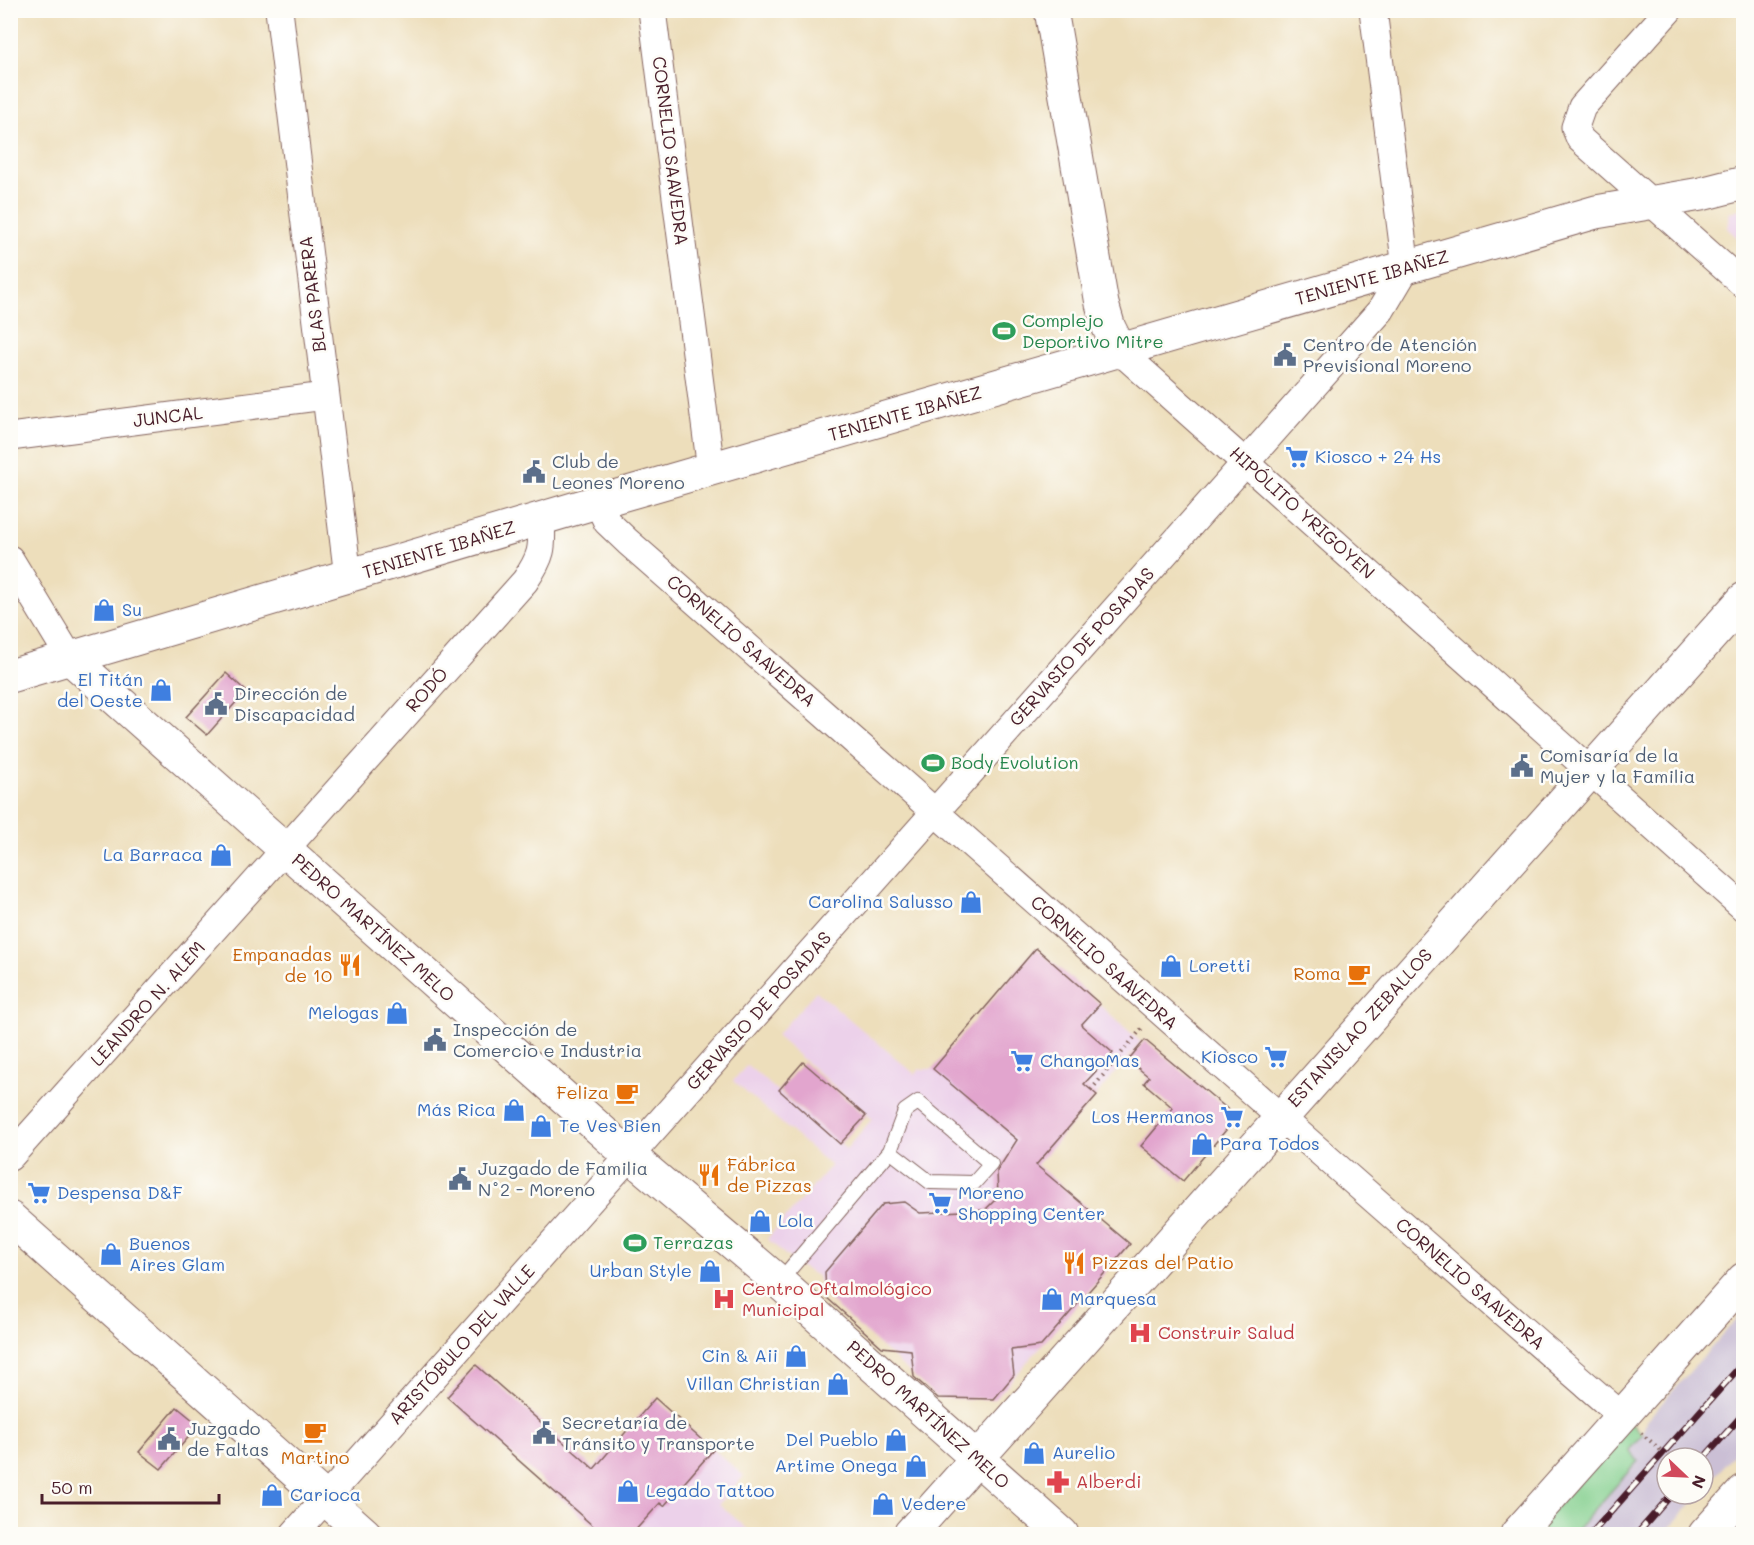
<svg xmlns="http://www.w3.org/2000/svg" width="1754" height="1545" viewBox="0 0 1754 1545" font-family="Mali,sans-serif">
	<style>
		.built { fill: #ecd1ea }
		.industrial { fill: #cbbfd5 }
		.green { fill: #83cf8e; stroke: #66775c; stroke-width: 1.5 }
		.building { fill: #e2a5ce }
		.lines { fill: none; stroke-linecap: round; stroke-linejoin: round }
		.lane-casing { stroke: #83625d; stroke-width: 16 }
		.street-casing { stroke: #83625d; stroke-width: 29 }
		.secondary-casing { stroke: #83625d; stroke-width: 35 }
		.path { stroke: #83625d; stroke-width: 4; stroke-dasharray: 1.5 4.5; stroke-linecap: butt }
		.lane { stroke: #fff; stroke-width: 14 }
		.street { stroke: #fff; stroke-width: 27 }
		.secondary { stroke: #fff; stroke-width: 33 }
		.rail-casing { stroke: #4a1f2b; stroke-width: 7 }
		.rail { stroke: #fdfcf7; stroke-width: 4.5; stroke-dasharray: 14; stroke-linecap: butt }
		.labels { text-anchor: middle; stroke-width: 5; stroke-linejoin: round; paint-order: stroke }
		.street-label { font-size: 18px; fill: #4a1f2b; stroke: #fdfcf7 }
		.leisure-label { font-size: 18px; fill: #27864d; stroke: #fdfcf7; text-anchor: start }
		.service-label { font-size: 18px; fill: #4e5e75; stroke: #fdfcf7; text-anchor: start }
		.shop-label { font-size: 18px; fill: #366cbe; stroke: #fdfcf7; text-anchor: start }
		.food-label { font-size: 18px; fill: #c56008; stroke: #fdfcf7; text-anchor: end }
		.health-label { font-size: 18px; fill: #be3a42; stroke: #fdfcf7; text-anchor: start }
	</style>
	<rect width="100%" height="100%" fill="#fdfcf7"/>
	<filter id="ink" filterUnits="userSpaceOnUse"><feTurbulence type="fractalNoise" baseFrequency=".0167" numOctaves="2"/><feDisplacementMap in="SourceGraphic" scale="12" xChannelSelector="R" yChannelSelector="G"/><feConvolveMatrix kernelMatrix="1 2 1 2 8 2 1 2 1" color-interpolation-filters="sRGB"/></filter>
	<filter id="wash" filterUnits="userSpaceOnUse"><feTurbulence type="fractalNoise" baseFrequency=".008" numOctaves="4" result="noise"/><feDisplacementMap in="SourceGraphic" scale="24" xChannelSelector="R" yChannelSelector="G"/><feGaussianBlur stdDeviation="1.35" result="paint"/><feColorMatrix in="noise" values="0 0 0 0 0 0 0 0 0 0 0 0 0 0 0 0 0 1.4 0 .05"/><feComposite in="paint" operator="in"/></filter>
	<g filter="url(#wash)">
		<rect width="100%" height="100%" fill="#eddebb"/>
		<g class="built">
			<path d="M 1743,208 L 1744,208 L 1743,243 L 1727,228 L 1730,212 Z"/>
			<path d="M 1036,948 L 1141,1042 L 1037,1165 L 1130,1244 L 995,1399 L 938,1398 L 826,1297 L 817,1276 L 796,1264 L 767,1239 L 831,1166 L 733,1081 L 747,1065 L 846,1149 L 872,1119 L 776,1036 L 816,991 L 915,1074 L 920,1069 L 933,1069 Z"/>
			<path d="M 476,1365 L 594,1468 L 655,1398 L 744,1476 L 719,1504 L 753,1534 L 602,1534 L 447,1397 Z"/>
		</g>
		<path class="industrial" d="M 1743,1312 L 1743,1444 L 1703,1490 L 1703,1458 L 1667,1458 L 1667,1494 L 1700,1494 L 1664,1534 L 1573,1534 L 1638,1461 L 1629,1450 L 1643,1434 L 1646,1421 Z"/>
		<path class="green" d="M 1631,1423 L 1643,1434 L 1629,1450 L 1638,1461 L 1573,1534 L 1532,1534 Z"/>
		<g id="blocks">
			<g class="building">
				<path d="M 226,673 L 246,691 L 207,735 L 186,717 Z"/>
				<path d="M 1036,948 L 1100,1004 L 1081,1025 L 1113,1053 L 1084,1084 L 1097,1095 L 1036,1165 L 1130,1244 L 1041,1346 L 1011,1350 L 1014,1375 L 994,1399 L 938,1398 L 914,1377 L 911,1350 L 882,1347 L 826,1297 L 825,1272 L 883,1204 L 904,1202 L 920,1213 L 985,1210 L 998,1197 L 997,1171 L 1017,1140 L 933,1069 Z"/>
				<path d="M 1145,1040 L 1237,1117 L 1183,1181 L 1141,1146 L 1173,1108 L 1144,1083 L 1149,1077 L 1128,1060 Z"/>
				<path d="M 803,1062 L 866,1116 L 840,1144 L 779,1090 Z"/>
				<path d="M 476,1365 L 594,1469 L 655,1398 L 713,1450 L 664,1506 L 660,1503 L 632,1534 L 602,1534 L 447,1397 Z"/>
				<path d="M 177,1407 L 199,1425 L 161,1469 L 139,1452 Z"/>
			</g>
		</g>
	</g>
	<g filter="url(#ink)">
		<use href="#blocks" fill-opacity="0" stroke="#83625d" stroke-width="1.5"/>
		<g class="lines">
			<g class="lane-casing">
				<path id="lane" d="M 779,1282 L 890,1151 L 930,1182 L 974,1183 L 991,1164 L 918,1102 L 905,1111 L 890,1151"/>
			</g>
			<g class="street-casing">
				<g id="street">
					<path d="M 279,10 L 348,577"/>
					<path d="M 652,10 L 711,470"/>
					<path d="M 1669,10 L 1582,107 L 1575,127 L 1580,139 L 1744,285"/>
					<path d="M 1121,352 L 1744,908"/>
					<path d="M 10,437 L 325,396"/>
					<path d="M 598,502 L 607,522 L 628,542 C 960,832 1288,1127 1622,1416"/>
					<path d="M 10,559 L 70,658"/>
					<path d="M 10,1157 L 525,581 C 542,556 543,549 541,519"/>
					<path d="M 294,1534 L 1381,310 L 1406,268 L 1373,10"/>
				</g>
			</g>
			<g class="secondary-casing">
				<g id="secondary">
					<path d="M 1051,10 L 1102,304 L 1109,328 L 1121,352"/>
					<path d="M 70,658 L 630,1156 L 779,1282 L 1062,1534"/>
					<path d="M 10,676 L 590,504 L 1596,212 L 1701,194 L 1744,183"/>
					<path d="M 10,1218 L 365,1534"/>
					<path d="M 910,1534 L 1744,599"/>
					<path d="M 1517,1534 L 1744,1279"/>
					<path d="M 1705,1534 L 1744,1491"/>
				</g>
			</g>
			<g class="path">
				<path d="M 1091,1090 L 1143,1027"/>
				<path d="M 1641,1433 L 1670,1458"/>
			</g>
			<use href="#lane" class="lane"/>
			<use href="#street" class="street"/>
			<use href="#secondary" class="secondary"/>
			<g class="rail-casing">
				<g id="rail">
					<path d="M 1703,1459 L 1744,1413"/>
					<path d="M 1591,1534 L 1744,1362"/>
					<path d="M 1637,1534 L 1672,1494"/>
				</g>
			</g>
			<use href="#rail" class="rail"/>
		</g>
	</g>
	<defs>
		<g id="stadium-bare" transform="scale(1.8)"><path d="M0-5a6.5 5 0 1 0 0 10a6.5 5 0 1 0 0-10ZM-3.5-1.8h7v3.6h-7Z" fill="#2e9e5b" stroke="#fdfcf7" stroke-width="2.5" paint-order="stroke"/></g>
		<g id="civic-bare" transform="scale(1.8)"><path d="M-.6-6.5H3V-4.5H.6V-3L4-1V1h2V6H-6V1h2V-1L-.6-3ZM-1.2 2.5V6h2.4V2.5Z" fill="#5c6f8a" stroke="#fdfcf7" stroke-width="2.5" paint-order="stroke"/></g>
		<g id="supermarket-bare" transform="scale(1.8)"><path d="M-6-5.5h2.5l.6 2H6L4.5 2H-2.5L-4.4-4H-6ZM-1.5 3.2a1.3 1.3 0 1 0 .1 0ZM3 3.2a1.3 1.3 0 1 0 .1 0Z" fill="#3f7fe0" stroke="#fdfcf7" stroke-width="2.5" paint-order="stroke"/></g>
		<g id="shop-bare" transform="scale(1.8)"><path d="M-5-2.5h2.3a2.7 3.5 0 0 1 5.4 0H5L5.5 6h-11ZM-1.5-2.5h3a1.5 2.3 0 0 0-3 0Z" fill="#3f7fe0" stroke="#fdfcf7" stroke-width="2.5" paint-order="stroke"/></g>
		<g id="restaurant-bare" transform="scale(1.8)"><path d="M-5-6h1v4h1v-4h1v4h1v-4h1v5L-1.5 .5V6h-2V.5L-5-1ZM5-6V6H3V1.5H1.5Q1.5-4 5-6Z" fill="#e8710a" stroke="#fdfcf7" stroke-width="2.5" paint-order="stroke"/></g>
		<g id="cafe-bare" transform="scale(1.8)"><path d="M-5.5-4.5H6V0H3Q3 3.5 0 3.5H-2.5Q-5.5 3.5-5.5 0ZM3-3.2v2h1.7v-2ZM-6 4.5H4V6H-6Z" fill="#e8710a" stroke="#fdfcf7" stroke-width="2.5" paint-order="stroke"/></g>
		<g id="hospital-bare" transform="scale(1.8)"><path d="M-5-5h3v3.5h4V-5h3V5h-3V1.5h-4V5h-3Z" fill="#e0444e" stroke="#fdfcf7" stroke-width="2.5" paint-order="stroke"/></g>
		<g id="pharmacy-bare" transform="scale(1.8)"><path d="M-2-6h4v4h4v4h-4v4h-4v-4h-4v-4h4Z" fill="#e0444e" stroke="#fdfcf7" stroke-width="2.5" paint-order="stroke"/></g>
	</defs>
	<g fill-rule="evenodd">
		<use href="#stadium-bare" x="1004" y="331"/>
		<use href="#civic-bare" x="1285" y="355"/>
		<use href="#supermarket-bare" x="1297" y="457"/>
		<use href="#civic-bare" x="534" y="472"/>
		<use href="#shop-bare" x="104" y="610"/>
		<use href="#shop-bare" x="161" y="690"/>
		<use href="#civic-bare" x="216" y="704"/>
		<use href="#stadium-bare" x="933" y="763"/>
		<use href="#civic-bare" x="1522" y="766"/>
		<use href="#shop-bare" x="221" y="855"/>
		<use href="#shop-bare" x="971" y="902"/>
		<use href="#restaurant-bare" x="350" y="965"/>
		<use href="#shop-bare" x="1171" y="966"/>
		<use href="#cafe-bare" x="1359" y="974"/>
		<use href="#shop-bare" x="397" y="1013"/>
		<use href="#civic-bare" x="435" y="1040"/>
		<use href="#supermarket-bare" x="1276" y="1057"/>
		<use href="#supermarket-bare" x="1022" y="1061"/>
		<use href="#cafe-bare" x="627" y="1093"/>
		<use href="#shop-bare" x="514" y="1110"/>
		<use href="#supermarket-bare" x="1232" y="1117"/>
		<use href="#shop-bare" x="541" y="1126"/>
		<use href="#shop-bare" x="1202" y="1144"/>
		<use href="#restaurant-bare" x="709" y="1175"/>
		<use href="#civic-bare" x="460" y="1179"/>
		<use href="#supermarket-bare" x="39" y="1193"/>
		<use href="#supermarket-bare" x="940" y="1203"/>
		<use href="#shop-bare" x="760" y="1221"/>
		<use href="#stadium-bare" x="635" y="1243"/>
		<use href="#shop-bare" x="111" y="1254"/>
		<use href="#restaurant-bare" x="1074" y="1263"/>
		<use href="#shop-bare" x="710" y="1271"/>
		<use href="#hospital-bare" x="724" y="1299"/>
		<use href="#shop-bare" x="1052" y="1299"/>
		<use href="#hospital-bare" x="1140" y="1333"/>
		<use href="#shop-bare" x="796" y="1356"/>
		<use href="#shop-bare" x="838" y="1384"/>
		<use href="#cafe-bare" x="315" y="1432"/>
		<use href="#civic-bare" x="544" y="1433"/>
		<use href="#civic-bare" x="169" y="1439"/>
		<use href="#shop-bare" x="896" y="1440"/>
		<use href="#shop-bare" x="1034" y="1453"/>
		<use href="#shop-bare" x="916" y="1466"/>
		<use href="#pharmacy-bare" x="1058" y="1482"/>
		<use href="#shop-bare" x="628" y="1491"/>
		<use href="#shop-bare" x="272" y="1495"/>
		<use href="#shop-bare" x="883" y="1504"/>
	</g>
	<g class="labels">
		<g class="street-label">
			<text transform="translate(670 151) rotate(83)" y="6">CORNELIO SAAVEDRA</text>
			<text transform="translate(1372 278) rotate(-16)" y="6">TENIENTE IBAÑEZ</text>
			<text transform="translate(313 294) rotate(-97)" y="6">BLAS PARERA</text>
			<text transform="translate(905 414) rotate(-16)" y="6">TENIENTE IBAÑEZ</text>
			<text transform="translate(168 417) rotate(-7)" y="6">JUNCAL</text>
			<text transform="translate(1302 513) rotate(42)" y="6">HIPÓLITO YRIGOYEN</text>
			<text transform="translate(439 550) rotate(-17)" y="6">TENIENTE IBAÑEZ</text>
			<text transform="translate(741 641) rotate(41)" y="6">CORNELIO SAAVEDRA</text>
			<text transform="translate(1082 647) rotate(-48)" y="6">GERVASIO DE POSADAS</text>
			<text transform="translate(427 690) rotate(-48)" y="6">RODÓ</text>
			<text transform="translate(373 928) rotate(42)" y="6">PEDRO MARTÍNEZ MELO</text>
			<text transform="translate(1104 963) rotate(42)" y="6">CORNELIO SAAVEDRA</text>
			<text transform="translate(148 1004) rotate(-48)" y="6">LEANDRO N. ALEM</text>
			<text transform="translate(759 1011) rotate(-48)" y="6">GERVASIO DE POSADAS</text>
			<text transform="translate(1360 1028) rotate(-48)" y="6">ESTANISLAO ZEBALLOS</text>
			<text transform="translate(1470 1284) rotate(41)" y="6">CORNELIO SAAVEDRA</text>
			<text transform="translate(462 1345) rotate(-48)" y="6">ARISTÓBULO DEL VALLE</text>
			<text transform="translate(928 1415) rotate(42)" y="6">PEDRO MARTÍNEZ MELO</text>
		</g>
		<g class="leisure-label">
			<text x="1022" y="327">Complejo<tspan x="1022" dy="21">Deportivo Mitre</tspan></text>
			<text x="951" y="769">Body Evolution</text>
			<text x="653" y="1249">Terrazas</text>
		</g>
		<g class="service-label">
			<text x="1303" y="351">Centro de Atención<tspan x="1303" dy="21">Previsional Moreno</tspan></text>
			<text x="552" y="468">Club de<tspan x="552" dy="21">Leones Moreno</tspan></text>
			<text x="234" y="700">Dirección de<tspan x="234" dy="21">Discapacidad</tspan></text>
			<text x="1540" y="762">Comisaría de la<tspan x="1540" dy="21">Mujer y la Familia</tspan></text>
			<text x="453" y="1036">Inspección de<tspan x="453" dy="21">Comercio e Industria</tspan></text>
			<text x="478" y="1175">Juzgado de Familia<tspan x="478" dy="21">N˚2 - Moreno</tspan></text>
			<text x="562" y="1429">Secretaría de<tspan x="562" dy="21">Tránsito y Transporte</tspan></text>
			<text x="187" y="1435">Juzgado<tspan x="187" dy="21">de Faltas</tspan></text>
		</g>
		<g class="shop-label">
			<text x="1315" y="463">Kiosco + 24 Hs</text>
			<text x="122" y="616">Su</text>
			<text x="143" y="686" text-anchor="end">El Titán<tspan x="143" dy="21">del Oeste</tspan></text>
			<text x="203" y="861" text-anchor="end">La Barraca</text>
			<text x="953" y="908" text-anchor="end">Carolina Salusso</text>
			<text x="1189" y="972">Loretti</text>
			<text x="379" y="1019" text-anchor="end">Melogas</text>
			<text x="1258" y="1063" text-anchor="end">Kiosco</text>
			<text x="1040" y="1067">ChangoMas</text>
			<text x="496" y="1116" text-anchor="end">Más Rica</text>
			<text x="1214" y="1123" text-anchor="end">Los Hermanos</text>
			<text x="559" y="1132">Te Ves Bien</text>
			<text x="1220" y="1150">Para Todos</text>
			<text x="57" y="1199">Despensa D&amp;F</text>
			<text x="958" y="1199">Moreno<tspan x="958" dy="21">Shopping Center</tspan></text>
			<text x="778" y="1227">Lola</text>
			<text x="129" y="1250">Buenos<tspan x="129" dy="21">Aires Glam</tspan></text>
			<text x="692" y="1277" text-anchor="end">Urban Style</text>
			<text x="1070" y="1305">Marquesa</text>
			<text x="778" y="1362" text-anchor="end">Cin &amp; Aii</text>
			<text x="820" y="1390" text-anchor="end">Villan Christian</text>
			<text x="878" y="1446" text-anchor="end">Del Pueblo</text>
			<text x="1052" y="1459">Aurelio</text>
			<text x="898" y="1472" text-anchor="end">Artime Onega</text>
			<text x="646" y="1497">Legado Tattoo</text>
			<text x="290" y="1501">Carioca</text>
			<text x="901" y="1510">Vedere</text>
		</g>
		<g class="food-label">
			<text x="332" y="961">Empanadas<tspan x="332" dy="21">de 10</tspan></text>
			<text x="1341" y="980">Roma</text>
			<text x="609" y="1099">Feliza</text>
			<text x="727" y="1171" text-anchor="start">Fábrica<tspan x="727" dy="21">de Pizzas</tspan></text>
			<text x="1092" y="1269" text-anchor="start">Pizzas del Patio</text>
			<text x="315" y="1464" text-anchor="middle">Martino</text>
		</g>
		<g class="health-label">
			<text x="742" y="1295">Centro Oftalmológico<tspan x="742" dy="21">Municipal</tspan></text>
			<text x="1158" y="1339">Construir Salud</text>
			<text x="1076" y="1488">Alberdi</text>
		</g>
	</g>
	<rect width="1754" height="1545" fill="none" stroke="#fdfcf7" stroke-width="36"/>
	<g transform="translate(1685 1476) rotate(113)"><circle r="28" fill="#fdfcf7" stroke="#b5a4a5" stroke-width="1.5"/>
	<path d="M0-4.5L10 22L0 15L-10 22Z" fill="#d1495b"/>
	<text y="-9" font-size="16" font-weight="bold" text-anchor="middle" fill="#4a1f2b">N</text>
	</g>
	<path d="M42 1494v9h177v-9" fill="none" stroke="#4a1f2b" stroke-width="3"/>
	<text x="51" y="1494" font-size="18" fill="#4a1f2b" stroke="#fdfcf7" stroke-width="4.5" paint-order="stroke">50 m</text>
</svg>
